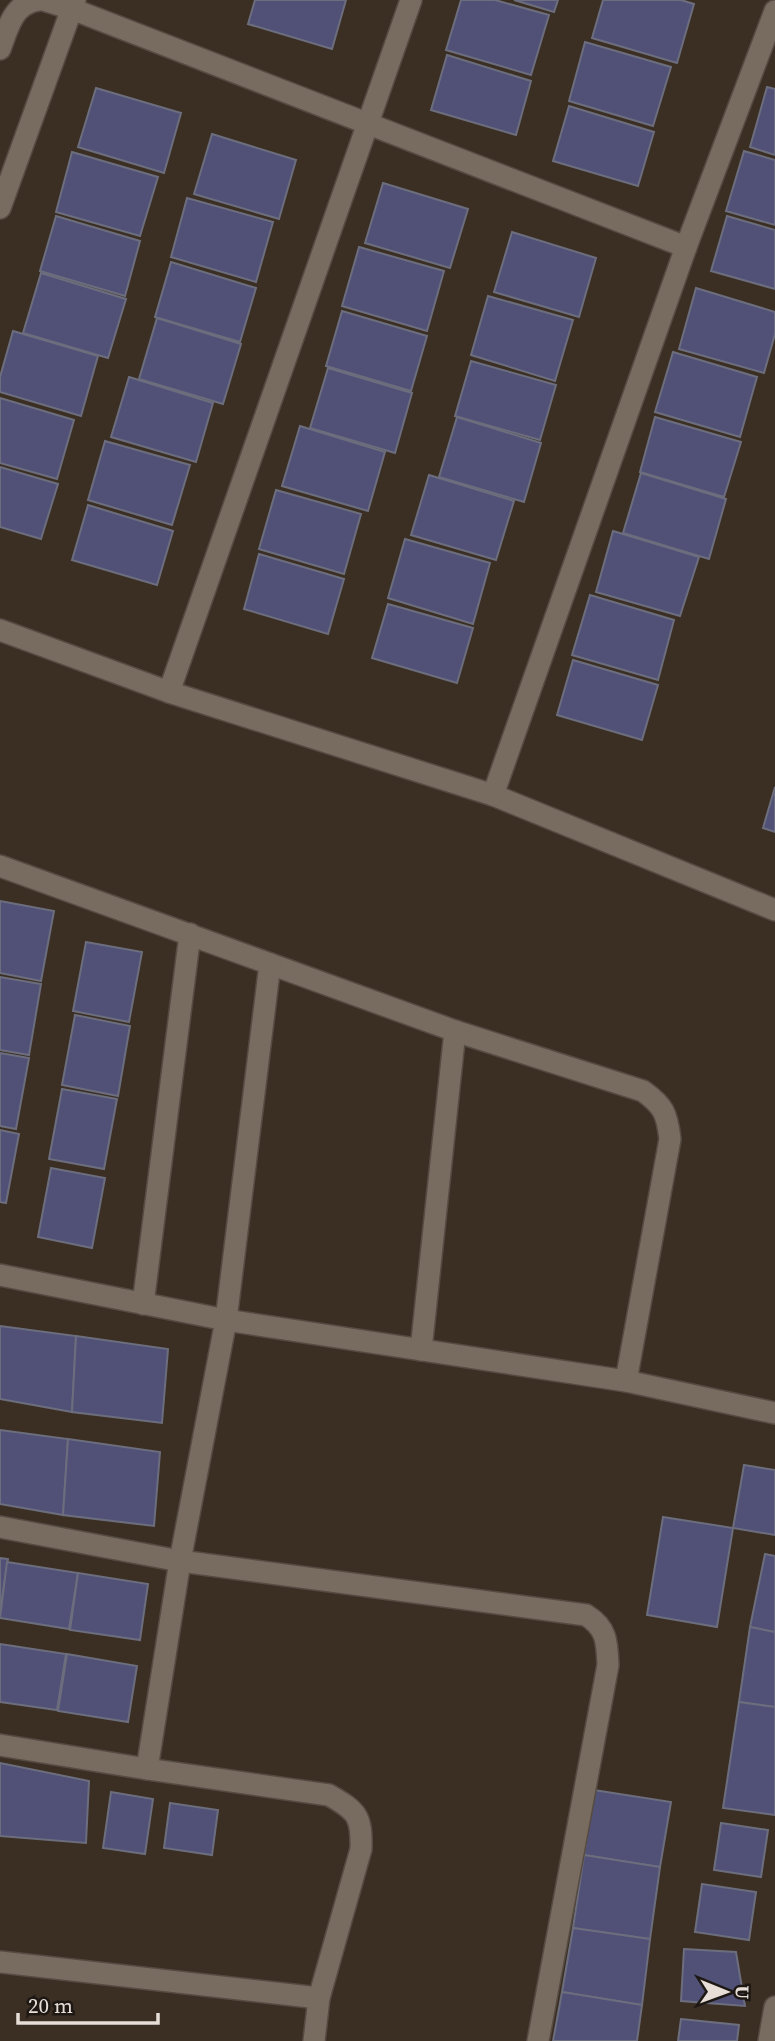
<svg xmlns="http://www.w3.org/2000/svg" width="775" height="2041" viewBox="0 0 775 2041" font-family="'Source Serif 4',serif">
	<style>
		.building { fill: #515178; stroke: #6c6d7d; stroke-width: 2 }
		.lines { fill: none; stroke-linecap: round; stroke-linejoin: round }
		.minor-casing { stroke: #554b42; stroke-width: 24 }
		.minor { stroke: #786b5f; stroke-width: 21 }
	</style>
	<rect width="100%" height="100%" fill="#3b2f24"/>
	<g class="building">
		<path d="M 255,0 L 346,0 L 332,49 L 248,24 Z"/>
		<path d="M 461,0 L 495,0 L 549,15 L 531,75 L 446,50 Z"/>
		<path d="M 514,0 L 558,0 L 554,12 Z"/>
		<path d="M 603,0 L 681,0 L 694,4 L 677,63 L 592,38 Z"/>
		<path d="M 585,42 L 671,67 L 653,126 L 569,101 Z"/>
		<path d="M 447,55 L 531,81 L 516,135 L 431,110 Z"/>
		<path d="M 767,87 L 775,89 L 775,155 L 750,147 Z"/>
		<path d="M 96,88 L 181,113 L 164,173 L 78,147 Z"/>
		<path d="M 569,106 L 654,132 L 638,186 L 553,161 Z"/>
		<path d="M 212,134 L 296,160 L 279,219 L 194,194 Z"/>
		<path d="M 744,151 L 775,160 L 775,225 L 726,211 Z"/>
		<path d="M 72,152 L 158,177 L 140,236 L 56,212 Z"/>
		<path d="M 383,183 L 468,209 L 450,268 L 365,243 Z"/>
		<path d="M 187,198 L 273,222 L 256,282 L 171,257 Z"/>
		<path d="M 56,216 L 140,241 L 125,296 L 40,271 Z"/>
		<path d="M 727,216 L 775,230 L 775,289 L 711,271 Z"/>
		<path d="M 512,232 L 596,258 L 579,317 L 494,292 Z"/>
		<path d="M 359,247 L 444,271 L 427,331 L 342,306 Z"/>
		<path d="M 171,262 L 256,288 L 240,342 L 155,317 Z"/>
		<path d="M 41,273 L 126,299 L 108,358 L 23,333 Z"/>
		<path d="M 696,288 L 775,312 L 775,334 L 764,373 L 679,349 Z"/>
		<path d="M 488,296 L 573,320 L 555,381 L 471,355 Z"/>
		<path d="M 342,311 L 427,336 L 411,391 L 326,366 Z"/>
		<path d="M 157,318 L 241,344 L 223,404 L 139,379 Z"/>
		<path d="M 13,331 L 98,356 L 81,416 L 0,392 L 0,377 Z"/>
		<path d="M 673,352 L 757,377 L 740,437 L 655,412 Z"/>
		<path d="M 471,361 L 556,385 L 540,440 L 455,416 Z"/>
		<path d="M 328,368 L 412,393 L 395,453 L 310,428 Z"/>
		<path d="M 129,377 L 213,403 L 196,462 L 111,437 Z"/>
		<path d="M 0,398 L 74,420 L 57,479 L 0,463 Z"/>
		<path d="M 457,417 L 541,443 L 524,502 L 439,477 Z"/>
		<path d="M 655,417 L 741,442 L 724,497 L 640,472 Z"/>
		<path d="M 300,426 L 385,452 L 368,511 L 282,486 Z"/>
		<path d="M 105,441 L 190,465 L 172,525 L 88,500 Z"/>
		<path d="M 0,467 L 58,484 L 41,539 L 0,527 Z"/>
		<path d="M 641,473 L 726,499 L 709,559 L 623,533 Z"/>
		<path d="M 429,475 L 514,501 L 496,560 L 411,535 Z"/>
		<path d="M 276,490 L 361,514 L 344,574 L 259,549 Z"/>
		<path d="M 88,505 L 173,531 L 157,585 L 72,560 Z"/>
		<path d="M 613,531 L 699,557 L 680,616 L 596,592 Z"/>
		<path d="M 405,539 L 490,563 L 473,624 L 388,598 Z"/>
		<path d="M 259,554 L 344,579 L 328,634 L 244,609 Z"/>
		<path d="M 590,595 L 674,620 L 658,680 L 572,655 Z"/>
		<path d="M 388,604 L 473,628 L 457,683 L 372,658 Z"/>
		<path d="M 573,660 L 658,685 L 642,740 L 557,715 Z"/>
		<path d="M 775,787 L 775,832 L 763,828 Z"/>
		<path d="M 0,901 L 54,911 L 41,981 L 0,973 Z"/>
		<path d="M 86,942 L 142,952 L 129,1022 L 73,1011 Z"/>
		<path d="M 0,977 L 41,984 L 29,1055 L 0,1050 Z"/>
		<path d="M 75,1015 L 130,1026 L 118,1096 L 62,1085 Z"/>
		<path d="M 0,1053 L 29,1058 L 16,1129 L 0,1126 Z"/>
		<path d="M 62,1089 L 117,1099 L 104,1169 L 49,1159 Z"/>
		<path d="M 0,1130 L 19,1134 L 6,1203 L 0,1202 Z"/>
		<path d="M 51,1168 L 105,1178 L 92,1248 L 38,1237 Z"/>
		<path d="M 0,1326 L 76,1336 L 72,1412 L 0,1399 Z"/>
		<path d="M 76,1336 L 168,1349 L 162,1423 L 72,1412 Z"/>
		<path d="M 0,1430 L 68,1439 L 63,1515 L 0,1504 Z"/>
		<path d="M 68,1439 L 160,1452 L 154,1526 L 63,1515 Z"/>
		<path d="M 744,1465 L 775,1470 L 775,1535 L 733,1528 Z"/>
		<path d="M 663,1517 L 733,1528 L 717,1627 L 647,1615 Z"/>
		<path d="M 765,1554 L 775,1556 L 775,1632 L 750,1627 Z"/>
		<path d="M 0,1558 L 8,1559 L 0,1612 Z"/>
		<path d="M 7,1562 L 78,1573 L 69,1629 L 0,1618 Z"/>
		<path d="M 78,1573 L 148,1584 L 140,1640 L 70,1630 Z"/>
		<path d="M 750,1627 L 775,1632 L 775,1707 L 739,1702 Z"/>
		<path d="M 0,1644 L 66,1654 L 57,1710 L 0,1702 Z"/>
		<path d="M 67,1654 L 137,1666 L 128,1722 L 58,1711 Z"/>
		<path d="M 739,1702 L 775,1707 L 775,1815 L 723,1808 Z"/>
		<path d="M 0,1763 L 89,1781 L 86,1843 L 0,1836 Z"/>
		<path d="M 594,1790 L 671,1802 L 660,1867 L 584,1855 Z"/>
		<path d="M 111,1792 L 153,1799 L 145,1854 L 103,1848 Z"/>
		<path d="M 170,1803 L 218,1810 L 212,1855 L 164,1848 Z"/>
		<path d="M 721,1823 L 768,1830 L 761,1877 L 714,1870 Z"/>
		<path d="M 584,1855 L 660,1867 L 650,1939 L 573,1928 Z"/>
		<path d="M 702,1884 L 756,1892 L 749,1940 L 695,1932 Z"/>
		<path d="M 573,1928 L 650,1939 L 642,2005 L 562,1992 Z"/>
		<path d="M 684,1949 L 736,1952 L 745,2006 L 681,2001 Z"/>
		<path d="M 562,1992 L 642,2005 L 637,2041 L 553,2041 Z"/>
		<path d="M 681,2019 L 739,2025 L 737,2041 L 678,2041 Z"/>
	</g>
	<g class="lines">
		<g class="minor-casing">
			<g id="minor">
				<path d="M 43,0 L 72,9 L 686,247"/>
				<path d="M 0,49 C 8,28 13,3 39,0"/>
				<path d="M 0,208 L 75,0"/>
				<path d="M 0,630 L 169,692 L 493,795 L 775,910"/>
				<path d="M 169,692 L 411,0"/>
				<path d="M 493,795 L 686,247 L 775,11"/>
				<path d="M 0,866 L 455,1031 L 643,1091 C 664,1106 667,1114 670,1139 L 626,1381"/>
				<path d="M 0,1275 L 226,1320 L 626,1381 L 775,1413"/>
				<path d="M 143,1304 L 190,934"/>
				<path d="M 421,1350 L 455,1031"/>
				<path d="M 0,1527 L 180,1561 L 586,1615 C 607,1628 607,1642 608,1665 L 538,2041"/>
				<path d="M 0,1745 L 147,1769 L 329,1795 C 357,1811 362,1816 361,1849 L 319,1998 L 314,2041"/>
				<path d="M 147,1769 L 180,1561 L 226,1320 L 270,964"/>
				<path d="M 0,1962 L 319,1998"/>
				<path d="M 769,2041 L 775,2007"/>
			</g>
		</g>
		<use href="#minor" class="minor"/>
	</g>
	<g transform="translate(726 1992) rotate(91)" stroke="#1e1814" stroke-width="5" paint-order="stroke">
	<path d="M0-5L12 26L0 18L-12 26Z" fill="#e6ded7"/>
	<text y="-10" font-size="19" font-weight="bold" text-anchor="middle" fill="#e6ded7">U</text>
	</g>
	<path d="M18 2013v10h140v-10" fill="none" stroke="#e6ded7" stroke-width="3.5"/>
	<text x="28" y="2013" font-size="21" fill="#e6ded7" stroke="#1e1814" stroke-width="5" paint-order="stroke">20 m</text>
</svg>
